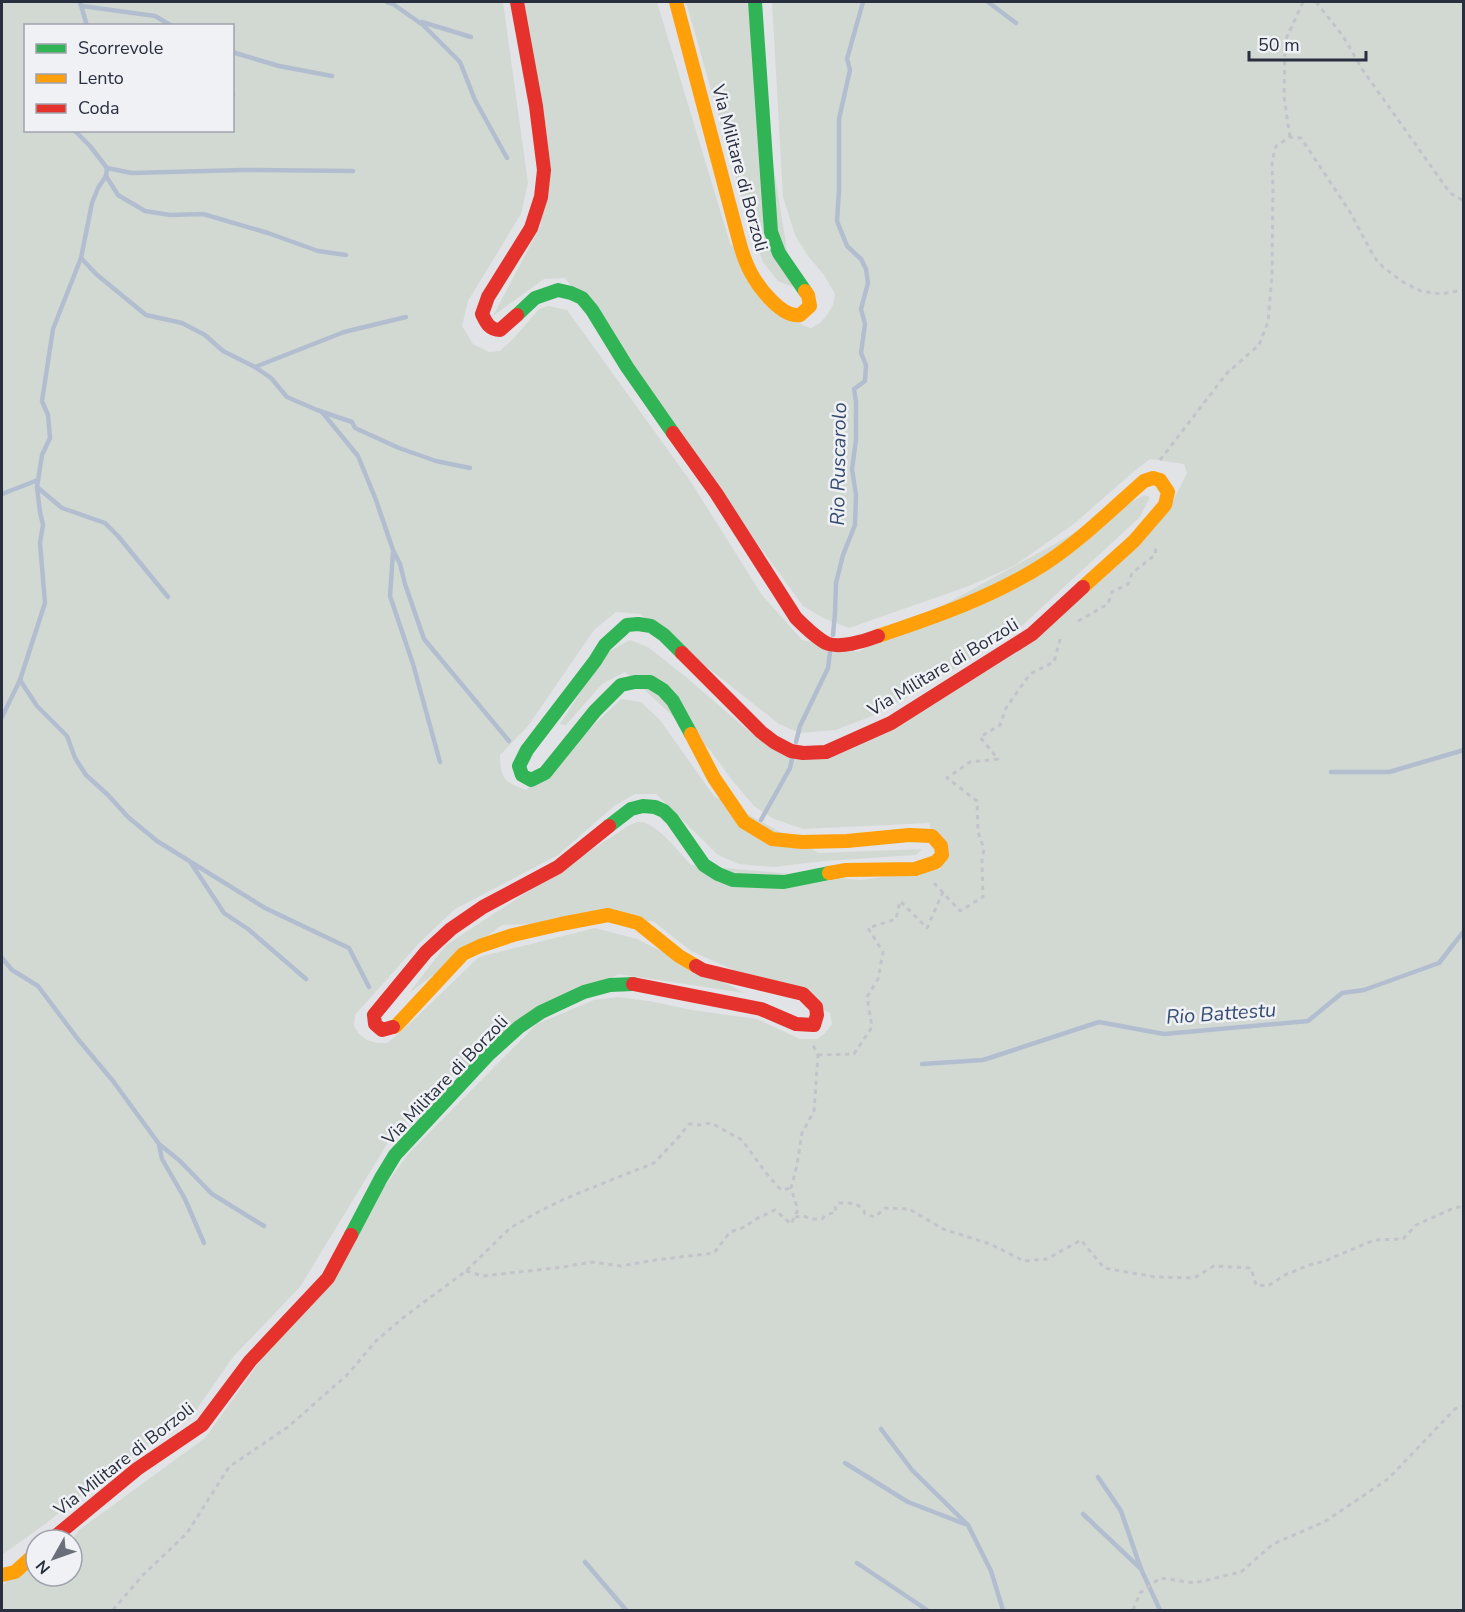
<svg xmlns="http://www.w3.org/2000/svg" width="1465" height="1612" viewBox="0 0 1465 1612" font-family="'Nunito Sans',sans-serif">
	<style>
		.grass { fill: #d2d9d2; fill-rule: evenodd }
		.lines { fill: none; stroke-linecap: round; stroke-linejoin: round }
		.stream { stroke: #b2bed0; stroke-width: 4.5 }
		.path { stroke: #c3c4c9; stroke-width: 3; stroke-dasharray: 4.5 4.5; stroke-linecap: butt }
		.fast { stroke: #30b455; stroke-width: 14 }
		.slow { stroke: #ff9f0a; stroke-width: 14 }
		.jam { stroke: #e5322d; stroke-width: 14 }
		.labels { text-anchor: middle; stroke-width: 5; stroke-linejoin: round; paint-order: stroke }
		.street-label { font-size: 18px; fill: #292f3e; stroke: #eff1f5 }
		.water-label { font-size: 20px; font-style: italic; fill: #364c6f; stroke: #eff1f5 }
	</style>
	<rect width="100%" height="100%" fill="#e2e3e6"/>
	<g class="grass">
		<path d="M 2,2 L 503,2 L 528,183 L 521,214 L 468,301 L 462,326 L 473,344 L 489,352 L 500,351 L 513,339 L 539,309 L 548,306 L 567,310 L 691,482 L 762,595 L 802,640 L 858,652 L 1144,495 L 1150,497 L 1140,517 L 1014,633 L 880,713 L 836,730 L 800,733 L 779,724 L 640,614 L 616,612 L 594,630 L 528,726 L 500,755 C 500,778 504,782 526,790 L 621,699 L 641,702 L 660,720 L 714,796 L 819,853 L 922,849 L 916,855 L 824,861 L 774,867 L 739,864 L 718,855 L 656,794 L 635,794 L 614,806 L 558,855 L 455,909 L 420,942 L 355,1015 L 354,1026 L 359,1034 L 367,1040 L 377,1043 L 387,1043 L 404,1029 L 479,957 L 595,928 L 637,939 L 745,993 L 618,974 L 455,1074 L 395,1131 L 300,1287 L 233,1357 L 190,1419 L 130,1457 L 45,1524 L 2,1555 ZM 26,26 L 232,26 L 232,130 L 26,130 Z"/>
		<path d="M 524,2 L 657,2 L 730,243 L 802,325 L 811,328 L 820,323 L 827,315 L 833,305 L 835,294 L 824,275 L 808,256 L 795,235 L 783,197 L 772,2 L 1463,2 L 1463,1610 L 2,1610 L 2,1585 L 36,1560 L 36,1576 L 72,1576 L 72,1540 L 79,1530 L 205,1438 L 408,1154 L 537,1024 L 594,1000 L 618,997 L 649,1001 L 692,1010 L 757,1019 L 800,1039 L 817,1039 L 824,1034 L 832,1024 L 830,1013 L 691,951 L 653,921 L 502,925 L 409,993 L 446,945 L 628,826 C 631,825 634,823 638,822 C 655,820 680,853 691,865 L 861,880 L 941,869 L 929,823 L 803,829 L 774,819 L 754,806 L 732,780 L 710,750 L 625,672 L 602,684 L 566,725 L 560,724 L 606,653 L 630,640 L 648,647 L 686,677 L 758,739 L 789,758 L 935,704 L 1167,513 L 1187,473 L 1184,464 L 1150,459 L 1132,473 L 1075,523 L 1014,566 L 969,586 L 849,628 L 823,618 L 803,606 L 565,278 L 544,279 L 493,316 L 541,225 Z"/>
		<path d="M 686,2 L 747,2 L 793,287 L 778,281 L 763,262 L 753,237 Z"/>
	</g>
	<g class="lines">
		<g class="stream">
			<path d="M 80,2 L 87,26"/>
			<path d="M 387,2 L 393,4 L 423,25 L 460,62 L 475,100 L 507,158"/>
			<path d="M 988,2 L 1016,23"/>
			<path d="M 82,6 L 155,16 L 172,26"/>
			<path d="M 422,22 L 471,37"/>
			<path d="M 232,52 L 279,66 L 332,76"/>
			<path d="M 232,95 L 233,95"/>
			<path d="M 107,168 L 132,173 L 243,170 L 353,171"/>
			<path d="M 106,176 L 118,195 L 145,211 L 170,215 L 203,214 L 268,233 L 318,251 L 346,255"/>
			<path d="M 81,258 L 96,274 L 146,315 L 182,323 L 205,335 L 223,351 L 255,367 L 271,378 L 287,397 L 317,410 L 352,422 L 355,428 L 399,448 L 436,461 L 470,468"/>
			<path d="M 255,367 L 344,332 L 406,317"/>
			<path d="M 322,412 L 358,456 L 376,500 L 393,550 L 400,564 L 405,584 L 424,639 L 509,741"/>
			<path d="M 37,487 L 62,508 L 105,523 L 118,536 L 168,597"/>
			<path d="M 2,494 L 38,480"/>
			<path d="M 393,553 L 390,596 L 413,664 L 440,762"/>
			<path d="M 833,635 L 835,613 L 836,583 L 843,555 L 855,525 L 856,495 L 852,469 L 856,440 L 856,402 L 854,389 L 865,381 L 866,365 L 861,353 L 865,324 L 861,309 L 868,283 L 866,269 L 861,259 L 847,246 L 837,221 L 839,190 L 839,119 L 850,70 L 847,59 L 863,2"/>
			<path d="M 20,680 L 37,706 L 67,736 L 75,758 L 86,775 L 108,795 L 128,817 L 157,841 L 265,908 L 349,948 L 369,987"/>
			<path d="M 2,717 L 20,680 L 45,603 L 40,543 L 43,525 L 40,512 L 37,487 L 42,455 L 50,438 L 48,415 L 42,401 L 53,329 L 81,258 L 92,203 L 98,188 L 106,176 L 107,168 L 90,146 L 74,130"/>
			<path d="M 796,742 L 800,726 L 828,668 L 830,652"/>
			<path d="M 1331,772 L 1389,772 L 1464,750"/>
			<path d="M 761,820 L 790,768 L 792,759"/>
			<path d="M 191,863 L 224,913 L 248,929 L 306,979"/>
			<path d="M 2,958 L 12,970 L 38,986 L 77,1038 L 113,1081 L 159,1144 L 180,1161 L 212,1194 L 264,1226"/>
			<path d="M 922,1064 L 983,1060 L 1099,1022 L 1164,1034 L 1308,1021 L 1342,993 L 1364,990 L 1439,963 L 1464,931"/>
			<path d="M 159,1145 L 162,1159 L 185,1199 L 204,1243"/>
			<path d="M 881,1429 L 912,1470 L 968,1525 L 991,1571 L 1003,1610"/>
			<path d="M 845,1463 L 908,1502 L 965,1524"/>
			<path d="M 1098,1477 L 1121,1511 L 1141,1569 L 1160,1610"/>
			<path d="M 1083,1514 L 1140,1568"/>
			<path d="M 585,1562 L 626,1610"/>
			<path d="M 857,1563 L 927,1610"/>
		</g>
		<g class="path">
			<path d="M 1316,2 L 1343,36 L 1362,69 L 1450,193 L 1464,201"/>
			<path d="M 1290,137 L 1284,97 L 1285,41 L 1303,2"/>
			<path d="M 1160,460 L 1227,373 L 1259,345 L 1268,322 L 1272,275 L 1273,189 L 1272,161 L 1276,146 L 1290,137 L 1301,138 L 1350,212 L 1374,257 L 1383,267 L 1403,282 L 1421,291 L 1441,294 L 1464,290"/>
			<path d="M 1078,621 L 1108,604 L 1112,592 L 1128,584 L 1132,573 L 1155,555 L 1156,548"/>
			<path d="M 934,883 L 960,911 L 983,897 L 982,860 L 984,849 L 978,832 L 977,801 L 947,778 L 970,762 L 998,759 L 980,737 L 1000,725 L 1006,708 L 1030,674 L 1054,662 L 1061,636"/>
			<path d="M 818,1055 L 854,1054 L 872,1027 L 867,997 L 878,979 L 883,952 L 868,928 L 896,919 L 900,901 L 927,928 L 943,892"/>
			<path d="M 795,1217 L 803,1216 L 813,1219 L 822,1219 L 826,1215 L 836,1212 L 835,1207 L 839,1203 C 850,1203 861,1202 865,1214 L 875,1217 L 885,1208 L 909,1209 L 943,1229 L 990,1244 L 1024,1261 L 1047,1259 L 1081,1240 L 1104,1268 L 1155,1277 L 1194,1278 L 1214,1266 L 1251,1268 L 1256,1285 L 1268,1286 L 1285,1275 L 1309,1265 L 1325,1261 L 1374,1240 L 1403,1239 L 1416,1225 L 1454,1208 L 1464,1206"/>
			<path d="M 466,1271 L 483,1276 L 563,1267 L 592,1262 L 621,1266 L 655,1260 L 714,1253 L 730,1232 L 745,1227 L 754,1220 L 775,1210 L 791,1224 L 798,1210 L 791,1188 L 797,1165 L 802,1133 L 814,1111 L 818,1055 L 813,1045"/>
			<path d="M 113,1610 L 143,1575 L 187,1533 L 229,1467 L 288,1427 L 348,1374 L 376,1341 L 404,1317 L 466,1271 L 510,1228 L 538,1212 L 562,1200 L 601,1184 L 654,1163 L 677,1139 L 689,1124 L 699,1125 L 711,1123 L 742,1140 L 766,1173 L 781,1190 L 791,1188"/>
			<path d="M 1133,1610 L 1140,1593 L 1160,1578 L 1194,1583 L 1241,1572 L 1273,1544 L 1324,1522 L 1388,1479 L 1455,1409 L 1464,1406"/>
		</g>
		<g class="fast">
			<path d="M 755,2 L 771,232 L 779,253 L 805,291"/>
			<path d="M 517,315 L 535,298 L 558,290 L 571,293 L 582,298 L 592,310 L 627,367 L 673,433"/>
			<path d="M 682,653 L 664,635 L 651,626 L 638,624 L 627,625 L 605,645 L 595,661 L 527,750 L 519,766 L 522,775 L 531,780 L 545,773 L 595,711 L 621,685 L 635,682 L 650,682 L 663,690 L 673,701 L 691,734"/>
			<path d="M 609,826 L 631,809 L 643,806 L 655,807 L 664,811 L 672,819 L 704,865 L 718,874 L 733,880 L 784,882 L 829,873"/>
			<path d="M 351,1235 L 381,1178 L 395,1155 L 489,1054 L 519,1027 L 541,1012 L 584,992 L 610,985 L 633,984"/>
		</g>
		<g class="slow">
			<path d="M 676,2 L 738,237 C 741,249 745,262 751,273 C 759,288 782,318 800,315 L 810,306 L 808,295 L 805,291"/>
			<path d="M 878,636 C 935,617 995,596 1046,563 C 1081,540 1112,509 1144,481 L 1153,478 L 1160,480 L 1168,492 L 1165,505 L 1134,541 L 1083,587"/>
			<path d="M 691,734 L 714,778 L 744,822 L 772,839 L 802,842 L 847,841 L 909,835 L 932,836 L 941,846 L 942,855 L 936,862 L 915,869 L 846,870 L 829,873"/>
			<path d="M 393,1027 L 396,1026 L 463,954 L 480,946 L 513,935 L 561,924 L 608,915 L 638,923 L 679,956 L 696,966"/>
			<path d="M 2,1575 L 15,1572 L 36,1553"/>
		</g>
		<g class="jam">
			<path d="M 517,315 L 500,330 C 489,330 486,322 482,314 L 488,297 L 531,228 L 541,197 L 544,170 L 536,106 L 517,2"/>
			<path d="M 673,433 L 716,493 L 796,618 C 805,627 815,637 826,643 C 839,649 865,641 878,636"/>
			<path d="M 682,653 L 761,732 L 774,742 L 791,751 L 803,753 L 826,752 L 891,723 L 1032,634 L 1083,587"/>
			<path d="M 633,984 L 761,1009 L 796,1024 L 814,1025 L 817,1015 L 816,1007 L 803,994 L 703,970 L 696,966"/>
			<path d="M 393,1027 L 382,1030 L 375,1024 L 374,1015 L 426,952 L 451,929 L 483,907 L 558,867 L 609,826"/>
			<path d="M 51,1540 L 137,1469 L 202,1425 L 250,1361 L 328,1278 L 351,1235"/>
		</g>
	</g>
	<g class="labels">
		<g class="street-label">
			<text transform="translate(740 168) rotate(75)" y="6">Via Militare di Borzoli</text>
			<text transform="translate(943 667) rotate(-31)" y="6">Via Militare di Borzoli</text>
			<text transform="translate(445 1080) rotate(-46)" y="6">Via Militare di Borzoli</text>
			<text transform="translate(124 1459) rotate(-38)" y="6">Via Militare di Borzoli</text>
		</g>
		<g class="water-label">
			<text transform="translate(838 464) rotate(-89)" y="7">Rio Ruscarolo</text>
			<text transform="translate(1221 1013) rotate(-4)" y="7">Rio Battestu</text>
		</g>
	</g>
	<rect width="1465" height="1612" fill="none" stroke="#292f3e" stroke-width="6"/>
	<rect x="24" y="24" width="210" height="108" fill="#eff1f5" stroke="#a0a3ac" stroke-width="1.5"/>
	<rect x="36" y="44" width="30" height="9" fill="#30b455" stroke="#a0a3ac" stroke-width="1.5"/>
	<text x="78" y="54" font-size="18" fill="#292f3e">Scorrevole</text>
	<rect x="36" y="74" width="30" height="9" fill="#ff9f0a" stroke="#a0a3ac" stroke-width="1.5"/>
	<text x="78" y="84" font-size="18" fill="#292f3e">Lento</text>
	<rect x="36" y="104" width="30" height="9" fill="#e5322d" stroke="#a0a3ac" stroke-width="1.5"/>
	<text x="78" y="114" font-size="18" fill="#292f3e">Coda</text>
	<g transform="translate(54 1558) rotate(230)"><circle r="28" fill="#eff1f5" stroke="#a0a3ac" stroke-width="1.5"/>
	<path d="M0-4.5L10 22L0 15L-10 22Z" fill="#6a6e79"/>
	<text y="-9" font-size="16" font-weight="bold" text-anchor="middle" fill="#292f3e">N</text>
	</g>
	<path d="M1249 51v9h117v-9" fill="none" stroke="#292f3e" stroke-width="3"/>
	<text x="1258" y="51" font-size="18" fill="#292f3e" stroke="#eff1f5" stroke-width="4.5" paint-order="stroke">50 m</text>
</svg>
